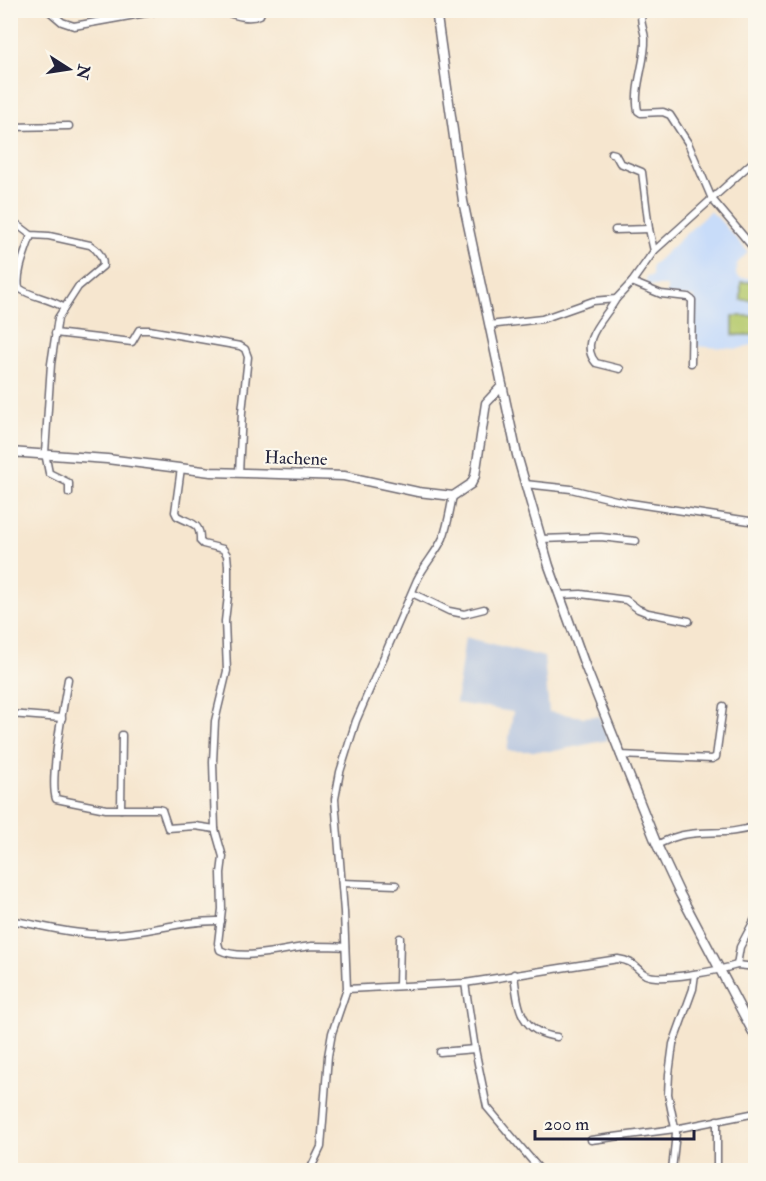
<svg xmlns="http://www.w3.org/2000/svg" width="766" height="1181" viewBox="0 0 766 1181" font-family="'IM FELL Double Pica',serif">
	<style>
		.built { fill: #c8dcf9 }
		.industrial { fill: #b6c5de }
		.green { fill: #b7cb6f; stroke: #6c7655; stroke-width: 1.5 }
		.lines { fill: none; stroke-linecap: round; stroke-linejoin: round }
		.street-casing { stroke: #6c676f; stroke-width: 9 }
		.secondary-casing { stroke: #6c676f; stroke-width: 11 }
		.street { stroke: #fff; stroke-width: 6 }
		.secondary { stroke: #fff; stroke-width: 8 }
		.labels { text-anchor: middle; stroke-width: 4.5; stroke-linejoin: round; paint-order: stroke }
		.street-label { font-size: 18px; fill: #22223b; stroke: #fbf7ec }
	</style>
	<rect width="100%" height="100%" fill="#fbf7ec"/>
	<filter id="ink" filterUnits="userSpaceOnUse"><feTurbulence type="fractalNoise" baseFrequency=".0167" numOctaves="2"/><feDisplacementMap in="SourceGraphic" scale="12" xChannelSelector="R" yChannelSelector="G"/><feConvolveMatrix kernelMatrix="1 2 1 2 8 2 1 2 1" color-interpolation-filters="sRGB"/></filter>
	<filter id="wash" filterUnits="userSpaceOnUse"><feTurbulence type="fractalNoise" baseFrequency=".008" numOctaves="4" result="noise"/><feDisplacementMap in="SourceGraphic" scale="24" xChannelSelector="R" yChannelSelector="G"/><feGaussianBlur stdDeviation="1.35" result="paint"/><feColorMatrix in="noise" values="0 0 0 0 0 0 0 0 0 0 0 0 0 0 0 0 0 1.4 0 .05"/><feComposite in="paint" operator="in"/></filter>
	<g filter="url(#wash)">
		<rect width="100%" height="100%" fill="#f6e6cf"/>
		<path class="built" d="M 710,211 L 717,217 L 748,252 L 737,264 L 736,274 L 739,278 L 755,278 L 755,344 L 738,349 L 693,346 L 694,297 L 667,295 L 667,286 L 647,286 L 646,283 L 646,277 L 652,276 L 652,266 Z"/>
		<path class="industrial" d="M 465,637 L 544,657 L 549,712 L 583,717 L 599,716 L 608,740 L 554,751 L 507,751 L 513,712 L 456,703 Z"/>
		<g class="green">
			<path d="M 741,282 L 754,282 L 755,302 L 754,300 L 741,300 Z"/>
			<rect x="733" y="316" width="22" height="19"/>
		</g>
	</g>
	<g filter="url(#ink)">
		<g class="lines">
			<g class="street-casing">
				<g id="street">
					<path d="M 48,10 L 62,22 L 74,26 L 163,10"/>
					<path d="M 219,10 C 232,14 247,21 260,15 L 262,10"/>
					<path d="M 642,10 C 639,24 644,27 645,39 C 646,62 633,88 638,111 L 641,113 L 663,112 L 670,115 L 688,143 L 712,199 L 756,251"/>
					<path d="M 10,127 L 69,126"/>
					<path d="M 611,153 L 615,154 L 620,163 L 642,172 L 649,229 L 654,251"/>
					<path d="M 10,219 L 31,235 L 49,236 L 90,245 C 98,250 103,256 103,266 L 78,287 L 58,318 L 51,364 L 45,453 L 49,473 L 69,483 L 69,493"/>
					<path d="M 615,230 L 649,229"/>
					<path d="M 31,235 C 26,251 16,272 19,288 C 31,297 49,298 63,307"/>
					<path d="M 632,282 L 661,294 L 688,297 L 692,300 L 691,363"/>
					<path d="M 616,299 C 606,318 577,341 596,363 L 620,369"/>
					<path d="M 489,325 L 542,319 L 593,301 L 616,299 L 632,282 L 654,251 L 756,159"/>
					<path d="M 55,333 L 132,342 L 139,330 L 149,330 L 240,346 L 245,349 L 248,357 L 242,412 L 239,473"/>
					<path d="M 181,468 L 175,512 L 177,516 C 191,524 201,522 200,541 L 203,544 L 223,549 L 227,555 L 228,566 L 228,596 L 225,621 L 227,671 L 215,721 L 213,762 L 215,829 L 223,857 L 221,873 L 222,909 L 218,943 L 220,950 C 243,962 287,948 312,946 C 324,946 334,946 345,947"/>
					<path d="M 525,484 L 571,489 L 624,502 L 756,522"/>
					<path d="M 541,539 L 601,537 L 636,541"/>
					<path d="M 412,593 L 449,611 L 464,614 L 484,609"/>
					<path d="M 559,595 L 581,594 L 626,600 L 638,609 L 648,613 L 689,621"/>
					<path d="M 68,679 C 64,703 49,779 56,799 L 106,809 L 158,809 L 162,810 L 168,828 L 195,826 L 215,829"/>
					<path d="M 10,714 L 62,718"/>
					<path d="M 620,755 L 712,759 L 716,757 L 723,706"/>
					<path d="M 121,809 L 122,735"/>
					<path d="M 657,845 C 667,840 677,835 689,834 C 713,831 731,835 756,826"/>
					<path d="M 342,883 L 396,885"/>
					<path d="M 10,920 C 45,926 80,937 116,934 C 151,932 185,920 221,921"/>
					<path d="M 737,965 L 756,967"/>
					<path d="M 514,974 C 518,1006 519,1032 557,1037"/>
					<path d="M 465,983 L 475,1049 L 487,1107 L 540,1170"/>
					<path d="M 399,985 L 400,938"/>
					<path d="M 347,989 L 465,983 L 618,959 C 635,961 635,969 646,975 C 661,982 720,970 737,965 L 740,947 L 756,917"/>
					<path d="M 440,1052 L 475,1049"/>
					<path d="M 717,1120 L 717,1170"/>
					<path d="M 591,1140 L 675,1129 L 756,1113"/>
					<path d="M 310,1170 L 321,1147 L 328,1056 L 332,1033 L 347,989 L 344,912 L 335,799 L 340,772 L 356,721 L 417,580 C 424,565 436,553 443,538 C 448,525 450,509 453,496"/>
					<path d="M 672,1170 L 676,1133 L 668,1094 L 669,1074 L 673,1044 L 693,989 L 695,974"/>
				</g>
			</g>
			<g class="secondary-casing">
				<g id="secondary">
					<path d="M 436,10 L 463,201 L 517,455 L 549,566 L 586,668 L 657,845 L 680,894 L 756,1038"/>
					<path d="M 10,452 L 107,459 L 211,472 L 344,476 L 418,492 L 453,496 L 471,484 L 475,476 L 486,403 L 502,386"/>
				</g>
			</g>
			<use href="#street" class="street"/>
			<use href="#secondary" class="secondary"/>
		</g>
	</g>
	<g class="labels">
		<g class="street-label">
			<text transform="translate(296 458) rotate(2)" y="6">Hachene</text>
		</g>
	</g>
	<rect width="766" height="1181" fill="none" stroke="#fbf7ec" stroke-width="36"/>
	<g transform="translate(69 69) rotate(102)" stroke="#fbf7ec" stroke-width="4.5" paint-order="stroke">
	<path d="M0-4.5L10 22L0 15L-10 22Z" fill="#22223b"/>
	<text y="-9" font-size="16" font-weight="bold" text-anchor="middle" fill="#22223b">N</text>
	</g>
	<path d="M535 1130v9h159v-9" fill="none" stroke="#22223b" stroke-width="3"/>
	<text x="544" y="1130" font-size="18" fill="#22223b" stroke="#fbf7ec" stroke-width="4.5" paint-order="stroke">200 m</text>
</svg>
